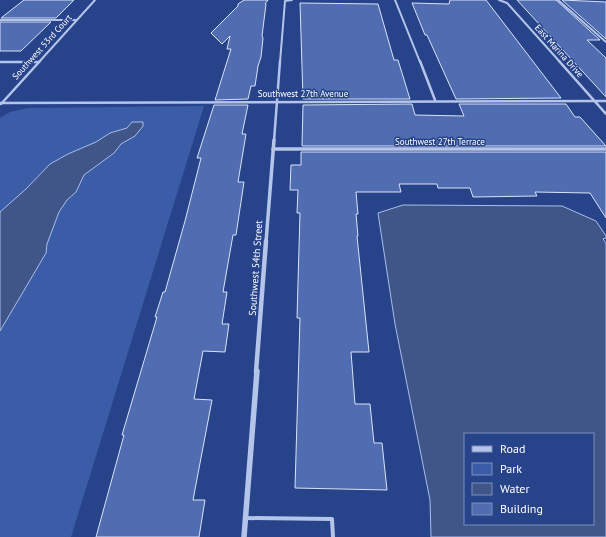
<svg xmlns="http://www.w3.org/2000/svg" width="606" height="537" viewBox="0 0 606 537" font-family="'PT Sans',sans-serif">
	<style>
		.green { fill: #3b5ca7 }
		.water { fill: #405588; stroke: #a9beea; fill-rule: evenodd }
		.building { fill: #506db2; stroke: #d9e2f7 }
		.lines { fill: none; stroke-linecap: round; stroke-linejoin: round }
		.lane { stroke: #b5c5ea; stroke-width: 4 }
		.street-far4 { stroke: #b5c5ea; stroke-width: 2 }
		.street-far3 { stroke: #b5c5ea; stroke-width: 2.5 }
		.street-far2 { stroke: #b5c5ea; stroke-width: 3.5 }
		.street-far1 { stroke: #b5c5ea; stroke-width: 4.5 }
		.street { stroke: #b5c5ea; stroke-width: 5.5 }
		.labels { text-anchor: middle; stroke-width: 3; stroke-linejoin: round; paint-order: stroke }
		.far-street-label { font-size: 9px; fill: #fff; stroke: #27448b }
		.street-label { font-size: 10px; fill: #fff; stroke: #27448b }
	</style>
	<rect width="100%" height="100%" fill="#27448b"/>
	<path class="green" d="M 204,106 L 71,537 L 0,537 L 0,118 L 10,112 L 28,108 Z"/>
	<g class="water">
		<path d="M 132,122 L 143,122 L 143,126 L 135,136 L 121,144 L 114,153 L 84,175 L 76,192 L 67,200 L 59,212 L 47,244 L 46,253 L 0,331 L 0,212 L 26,189 L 50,164 L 68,154 L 96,142 L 110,133 L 127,128 Z"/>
		<path d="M 403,205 L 562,206 L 596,221 L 606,236 L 606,238 L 603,239 L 606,243 L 606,537 L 431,537 L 430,500 L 395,324 L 378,213 ZM 465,434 L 593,434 L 593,524 L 465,524 Z"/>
	</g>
	<g class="building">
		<path d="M 24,0 L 74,0 L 56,18 L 1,18 Z"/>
		<path d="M 244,0 L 268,0 L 265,4 L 266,4 L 262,36 L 263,38 L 261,57 L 258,66 L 255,86 L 251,86 L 248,99 L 215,100 L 231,49 L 227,49 L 230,36 L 222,44 L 211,33 L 238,6 L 238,4 Z"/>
		<path d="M 450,0 L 486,0 L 561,98 L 456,99 L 427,35 L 425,35 L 412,3 L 449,4 Z"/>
		<path d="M 517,0 L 556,0 L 600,40 L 587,40 L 606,58 L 606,97 Z"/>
		<path d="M 562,0 L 606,2 L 606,39 Z"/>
		<path d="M 300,3 L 378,4 L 394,60 L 398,60 L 410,99 L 303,99 Z"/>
		<path d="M 0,22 L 51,22 L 21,51 L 0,51 Z"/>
		<path d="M 412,104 L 415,115 L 464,116 L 459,104 L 566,104 L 575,117 L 580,117 L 606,146 L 302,146 L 303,105 Z"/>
		<path d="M 214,105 L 248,105 L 242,134 L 246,134 L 238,182 L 244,182 L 236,235 L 233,235 L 223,292 L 227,292 L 222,324 L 229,324 L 225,352 L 203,351 L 194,399 L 212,400 L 193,500 L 205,500 L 199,537 L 96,537 L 124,435 L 122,435 L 157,317 L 155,317 L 163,292 L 165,292 L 185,221 L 201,158 L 197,158 Z"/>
		<path d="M 301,152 L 606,152 L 606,218 L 590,193 L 535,192 L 537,196 L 473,197 L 470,188 L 438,188 L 437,184 L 399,184 L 401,192 L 356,192 L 358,214 L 356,214 L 358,236 L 357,236 L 369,352 L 351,352 L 355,404 L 370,404 L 374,443 L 382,443 L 387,490 L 295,488 L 300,318 L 297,318 L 300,213 L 297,213 L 298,190 L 290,190 L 291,165 L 301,165 Z"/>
	</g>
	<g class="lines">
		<path class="lane" d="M 245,518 L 332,519 L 333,537"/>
		<g class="street-far4">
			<path d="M 395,0 L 420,62"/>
			<path d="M 499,0 L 507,3 L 560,62"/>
			<path d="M 558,0 L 606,42"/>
			<path d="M 0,20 L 76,20"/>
			<path d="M 0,62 L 38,62"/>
			<path d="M 39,62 L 95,0"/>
			<path d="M 280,62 L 285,1 L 292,0"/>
		</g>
		<g class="street-far3">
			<path d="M 420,61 L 435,100"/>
			<path d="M 559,61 L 606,114"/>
			<path d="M 0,62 L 38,62"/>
			<path d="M 0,103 L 606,101"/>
			<path d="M 1,104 L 40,61"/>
			<path d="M 274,141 L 280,61"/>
		</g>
		<g class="street-far2">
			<path d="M 273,149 L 606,149"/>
			<path d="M 266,242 L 274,140"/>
		</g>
		<path class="street-far1" d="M 256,372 L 266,241"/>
		<path class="street" d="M 244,537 L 257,371"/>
	</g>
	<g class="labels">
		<g class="far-street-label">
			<text transform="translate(42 47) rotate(-48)" y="3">Southwest 53rd Court</text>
			<text transform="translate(559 51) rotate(48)" y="3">East Marina Drive</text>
			<text x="303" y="97">Southwest 27th Avenue</text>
			<text x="440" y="145">Southwest 27th Terrace</text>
		</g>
		<g class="street-label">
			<text transform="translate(255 268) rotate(-86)" y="4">Southwest 54th Street</text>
		</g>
	</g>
	<rect x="464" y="433" width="130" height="92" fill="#27448b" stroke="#7d8fb9"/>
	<rect x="472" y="446" width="20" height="6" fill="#b5c5ea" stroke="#7d8fb9"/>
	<text x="500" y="453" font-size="12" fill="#ffffff">Road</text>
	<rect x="472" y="463" width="20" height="12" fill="#3b5ca7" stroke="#7d8fb9"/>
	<text x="500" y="473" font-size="12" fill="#ffffff">Park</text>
	<rect x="472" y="483" width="20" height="12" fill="#405588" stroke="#7d8fb9"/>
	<text x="500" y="493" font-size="12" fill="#ffffff">Water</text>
	<rect x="472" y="503" width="20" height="12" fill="#506db2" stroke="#7d8fb9"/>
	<text x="500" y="513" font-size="12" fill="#ffffff">Building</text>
</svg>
